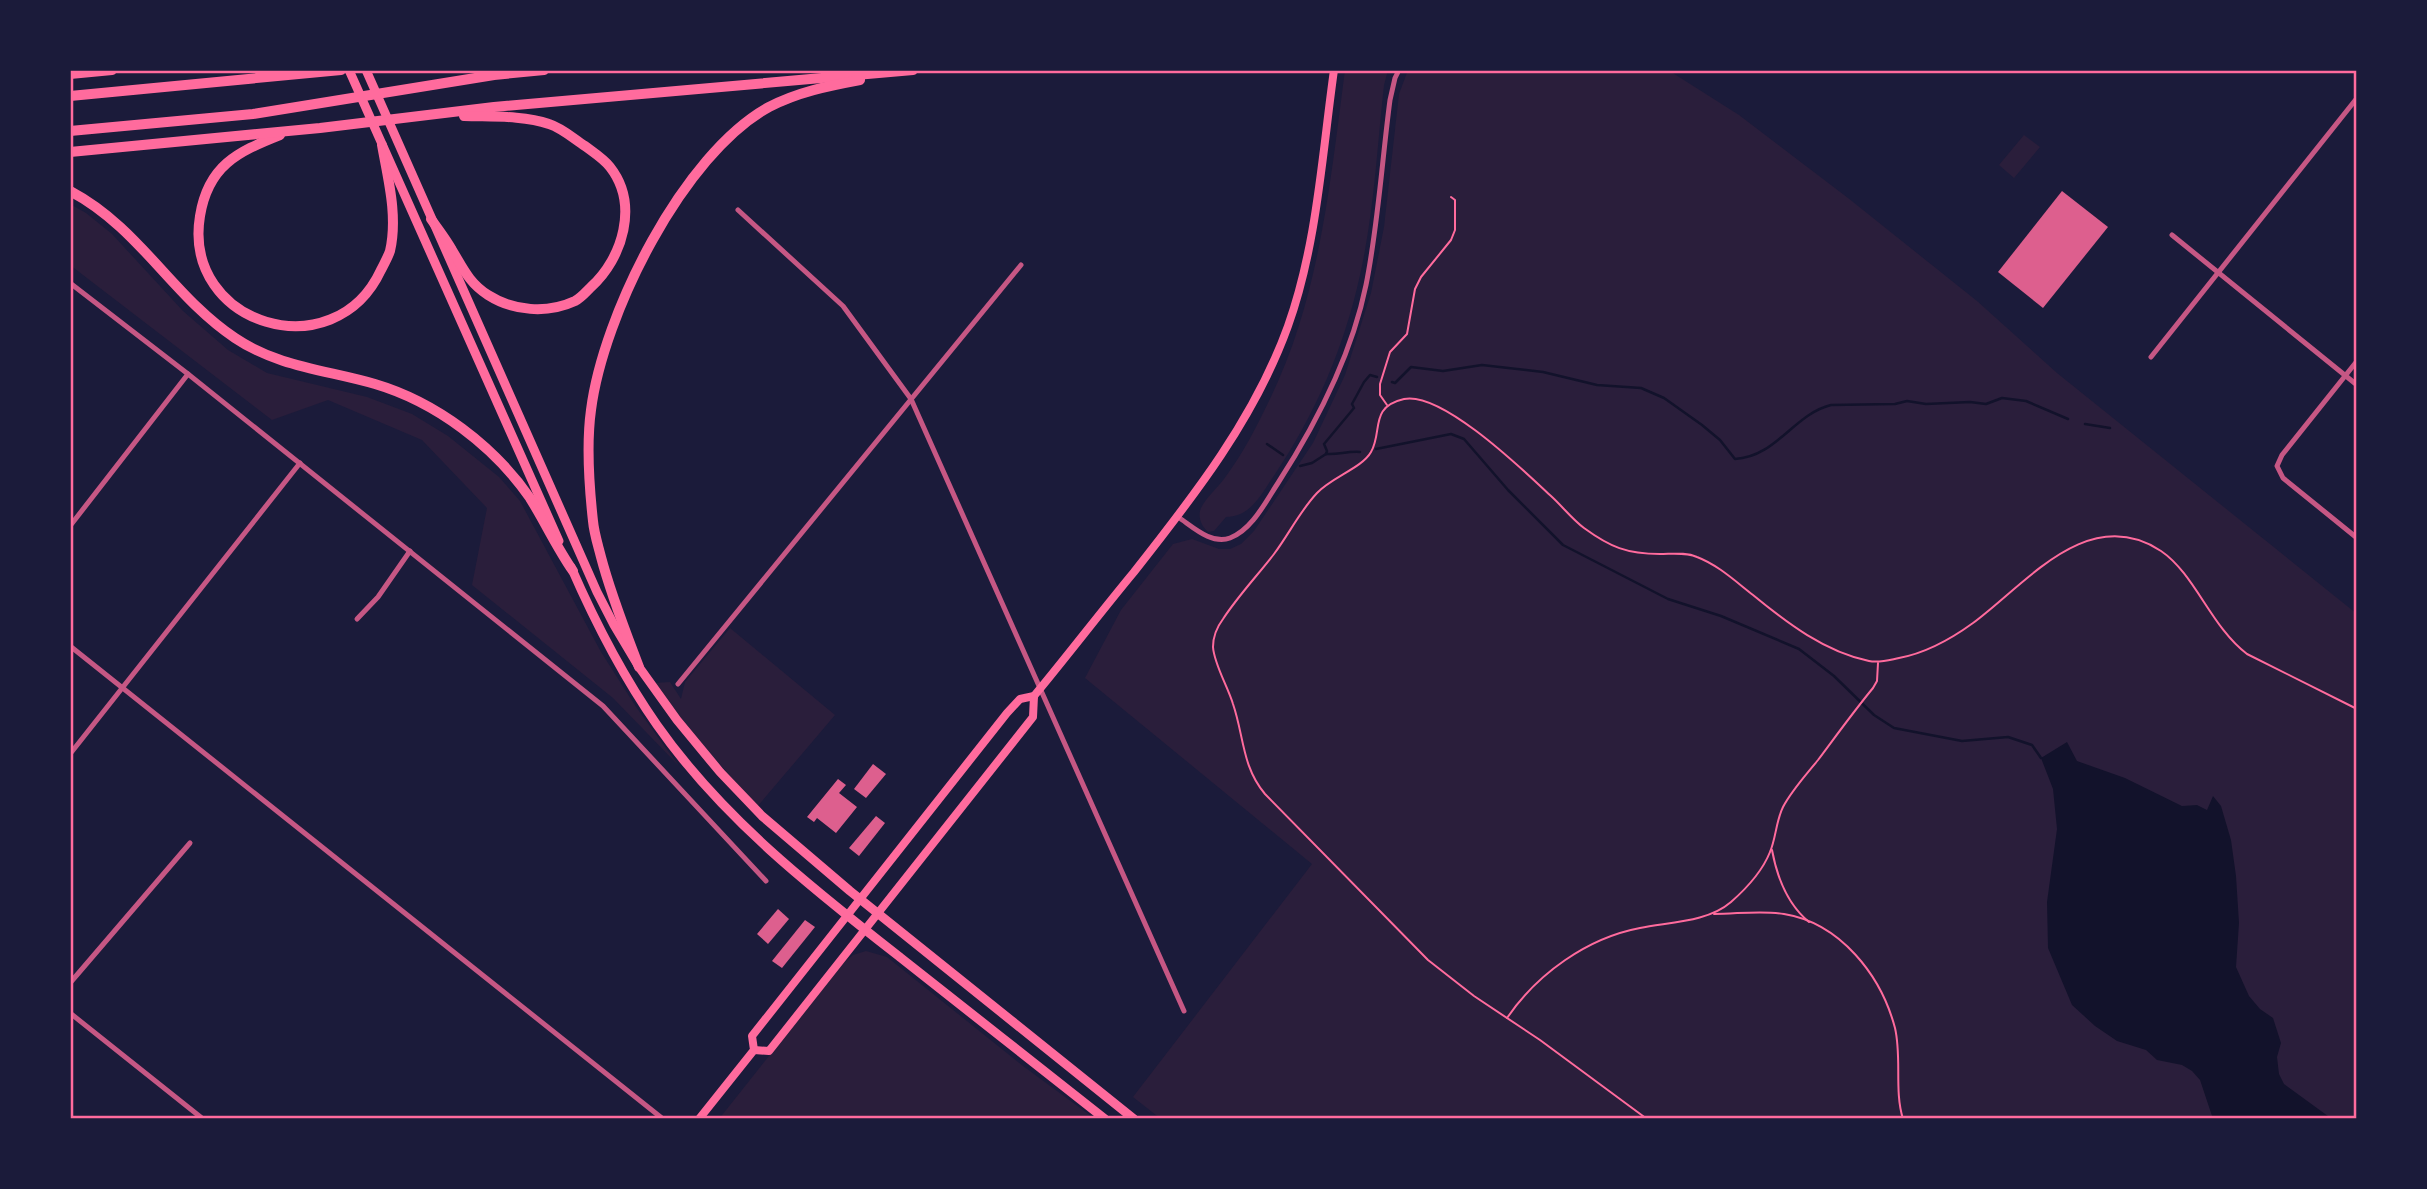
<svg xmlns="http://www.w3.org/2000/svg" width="2427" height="1189" viewBox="0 0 2427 1189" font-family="Figtree,sans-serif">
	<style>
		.green { fill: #2a1e3b }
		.water { fill: #12122b }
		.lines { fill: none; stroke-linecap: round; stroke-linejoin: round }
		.stream { stroke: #12122b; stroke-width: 2.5 }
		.building { fill: #dd5f8e }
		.path { stroke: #ff6b9d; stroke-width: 2 }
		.minor { stroke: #c65784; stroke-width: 5 }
		.secondary { stroke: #ff6b9d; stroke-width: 8 }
		.primary { stroke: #ff6b9d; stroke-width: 9 }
		.motorway { stroke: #ff6b9d; stroke-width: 10 }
		.neatline { fill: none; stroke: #ff6b9d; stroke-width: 2.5 }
	</style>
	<rect width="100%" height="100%" fill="#1b1b3a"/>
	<g class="green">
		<path d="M 1345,70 L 1388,70 L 1384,85 C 1377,148 1374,213 1360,275 C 1345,345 1315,415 1275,474 C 1262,493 1251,517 1226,517 L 1214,531 L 1208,532 C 1202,527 1197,517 1201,508 C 1206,498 1217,488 1224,479 C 1242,455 1256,428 1269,401 C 1320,297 1330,183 1345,70 Z"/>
		<path d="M 1408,70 L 1668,70 L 1739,115 L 1848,198 L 1977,301 L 2057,373 L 2357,614 L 2357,1119 L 1161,1119 L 1133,1097 L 1312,864 L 1085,678 L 1121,610 L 1173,544 L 1192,539 L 1219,549 L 1230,549 L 1241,544 L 1254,531 L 1313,443 L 1345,375 L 1371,293 L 1384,227 L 1399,94 Z"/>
		<path d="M 2024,135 L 2040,147 L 2014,178 L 1999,165 Z"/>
		<path d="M 70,204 L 86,213 L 112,234 L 183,311 L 228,350 L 267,373 L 367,397 L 412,414 L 448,436 L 499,477 L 520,501 L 601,652 L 636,707 L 679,766 L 613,698 L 472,585 L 487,508 L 422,440 L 328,400 L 272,420 L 70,265 Z"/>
		<path d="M 730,628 L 835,715 L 757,807 L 690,730 L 655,683 L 670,682 L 681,699 L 685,682 Z"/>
		<path d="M 866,951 L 887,957 L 1023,1066 L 1095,1119 L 719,1119 L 841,965 L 853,955 Z"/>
	</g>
	<path class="water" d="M 2067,742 L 2077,761 L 2125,778 L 2182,806 L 2197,805 L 2207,810 L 2213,796 L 2221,806 L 2231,840 L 2236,876 L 2239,923 L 2236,967 L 2249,996 L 2260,1009 L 2273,1018 L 2281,1043 L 2277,1057 L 2279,1074 L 2284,1084 L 2332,1119 L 2213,1119 L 2200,1080 L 2192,1071 L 2182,1065 L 2157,1060 L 2146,1050 L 2117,1041 L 2095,1026 L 2072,1005 L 2048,948 L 2047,902 L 2057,829 L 2053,789 L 2041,758 Z"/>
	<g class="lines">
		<g class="stream">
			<path d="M 1392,382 L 1395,383 L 1411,367 L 1443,371 L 1482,365 L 1543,372 L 1597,385 L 1641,388 L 1664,398 L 1702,425 L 1720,440 L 1735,459 C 1776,457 1794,414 1831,405 L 1895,404 L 1907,401 L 1926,404 L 1970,402 L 1986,404 L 2002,398 L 2026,401 L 2068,419"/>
			<path d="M 2085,424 L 2110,428"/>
			<path d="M 1267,444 L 1283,455"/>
			<path d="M 1376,449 L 1451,434 L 1464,439 L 1508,490 L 1563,545 L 1668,599 L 1721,616 L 1799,649 L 1834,676 L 1874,715 L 1894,728 L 1962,741 L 2008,737 L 2032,745 L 2041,758"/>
			<path d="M 1326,454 L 1327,451 L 1324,444 L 1354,408 L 1352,404 L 1364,382 L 1370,375 L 1377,377"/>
			<path d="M 1300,466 L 1312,463 L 1326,454 C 1338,455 1347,451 1360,452"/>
		</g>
	</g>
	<g class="building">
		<path d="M 2062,191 L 2108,227 L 2043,308 L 1998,272 Z"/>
		<path d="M 873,764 L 886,774 L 866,798 L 854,789 Z"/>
		<path d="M 838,779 L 846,785 L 839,793 L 857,807 L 836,833 L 817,818 L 814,822 L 807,817 Z"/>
		<path d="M 876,816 L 885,823 L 859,856 L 849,848 Z"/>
		<path d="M 778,909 L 789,919 L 768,944 L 757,934 Z"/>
		<path d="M 805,920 L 815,927 L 782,968 L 772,961 Z"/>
	</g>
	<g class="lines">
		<g class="path">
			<path d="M 1387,405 L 1380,395 L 1380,384 L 1390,352 L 1407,334 L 1415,289 L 1421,277 L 1451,240 L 1455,230 L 1455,200 L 1451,197"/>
			<path d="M 1772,850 C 1777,877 1787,904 1809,922"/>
			<path d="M 1714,914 C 1737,914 1761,910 1784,914 C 1840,923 1881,975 1895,1028 C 1902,1058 1894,1090 1903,1119"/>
			<path d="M 1507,1018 C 1537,974 1587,938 1640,928 C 1670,922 1708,922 1731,902 C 1747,888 1762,872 1770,852 C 1776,838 1776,821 1783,807 C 1792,790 1806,775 1818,760 C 1836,736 1854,711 1873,688 L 1877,681 L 1878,663"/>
			<path d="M 1647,1119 L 1540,1040 L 1474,996 L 1428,960 L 1265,794 C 1242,767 1244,736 1233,704 C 1228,687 1214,664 1213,647 C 1213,637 1217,627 1223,619 C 1238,596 1257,576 1274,554 C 1289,534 1300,511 1317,493 C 1332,477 1362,468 1371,452 C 1383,431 1369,407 1404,399 C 1442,391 1524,471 1551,496 C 1562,506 1572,519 1584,528 C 1610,547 1627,554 1660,554 C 1672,554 1686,552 1697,557 C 1718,565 1735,581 1753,595 C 1787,623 1825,652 1869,661 C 1880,663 1889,660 1899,658 C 1926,653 1951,639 1973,623 C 2026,584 2088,503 2161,551 C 2195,574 2211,627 2247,654 L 2357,709"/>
		</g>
		<g class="minor">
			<path d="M 738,210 L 843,306 L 911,399 L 1184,1011"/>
			<path d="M 2172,235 L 2357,385"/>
			<path d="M 70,283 L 188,374 L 603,706 L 766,881"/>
			<path d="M 2151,357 L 2357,98"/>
			<path d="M 2357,361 L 2282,455 L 2277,466 L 2283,478 L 2357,538"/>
			<path d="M 1178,517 C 1192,526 1211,545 1230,538 C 1252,530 1266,501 1278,483 C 1316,424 1352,354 1366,285 C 1378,226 1382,160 1390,100 L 1395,78 L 1399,70"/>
			<path d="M 70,526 L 188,374"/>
			<path d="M 357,619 L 378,597 L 410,551"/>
			<path d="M 70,646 L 663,1119"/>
			<path d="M 678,684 L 1021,265"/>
			<path d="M 70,754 L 300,463"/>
			<path d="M 70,983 L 190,843"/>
			<path d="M 70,1013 L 203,1119"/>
		</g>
		<g class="secondary">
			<path d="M 754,1050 L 769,1051 L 1033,717 L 1034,696 C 1068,655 1100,613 1134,572 C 1194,496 1255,418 1288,326 C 1317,245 1322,155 1334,70"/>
			<path d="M 699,1119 L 754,1050 L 752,1036 L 1007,713 L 1020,699 L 1034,696"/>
		</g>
		<g class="primary">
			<path d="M 349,70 L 559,541"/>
			<path d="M 366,70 L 597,592 L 614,625 L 639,667 L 677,720 L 720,772 L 762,816 L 850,891 L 1134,1119"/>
			<path d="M 571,567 C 595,622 622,675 657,725 C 722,818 813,889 901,958 C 969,1012 1037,1065 1105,1119"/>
		</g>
		<g class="motorway">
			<path d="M 70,74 L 112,70"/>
			<path d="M 70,96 L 341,70"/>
			<path d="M 70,131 L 253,114 L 494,75 L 544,70"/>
			<path d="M 280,135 C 237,152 208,166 200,216 C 182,325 334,371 381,270 C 384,264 388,257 390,251 C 398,216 388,179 382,145"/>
			<path d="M 70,152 L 320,128 L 494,107 L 913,70"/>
			<path d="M 70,191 C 140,228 172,296 235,338 C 278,367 327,370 375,384 C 436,402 494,446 530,498 C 545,522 557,548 573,571"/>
			<path d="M 431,219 C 438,229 446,239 452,250 C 463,268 469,283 488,295 C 513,311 547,314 575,301 C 581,298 586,292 591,287 C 623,258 639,204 610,167 C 604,159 593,152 585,146 C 574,139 562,128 549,124 C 523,115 491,117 464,116"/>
			<path d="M 639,667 C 625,630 611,595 601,557 C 598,545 594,533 593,521 C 589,485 586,446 591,410 C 603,315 683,154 769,107 C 798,92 828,86 860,80"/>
		</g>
	</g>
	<rect width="2427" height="1189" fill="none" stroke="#1b1b3a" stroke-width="144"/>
	<rect x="72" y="72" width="2283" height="1045" class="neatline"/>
</svg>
